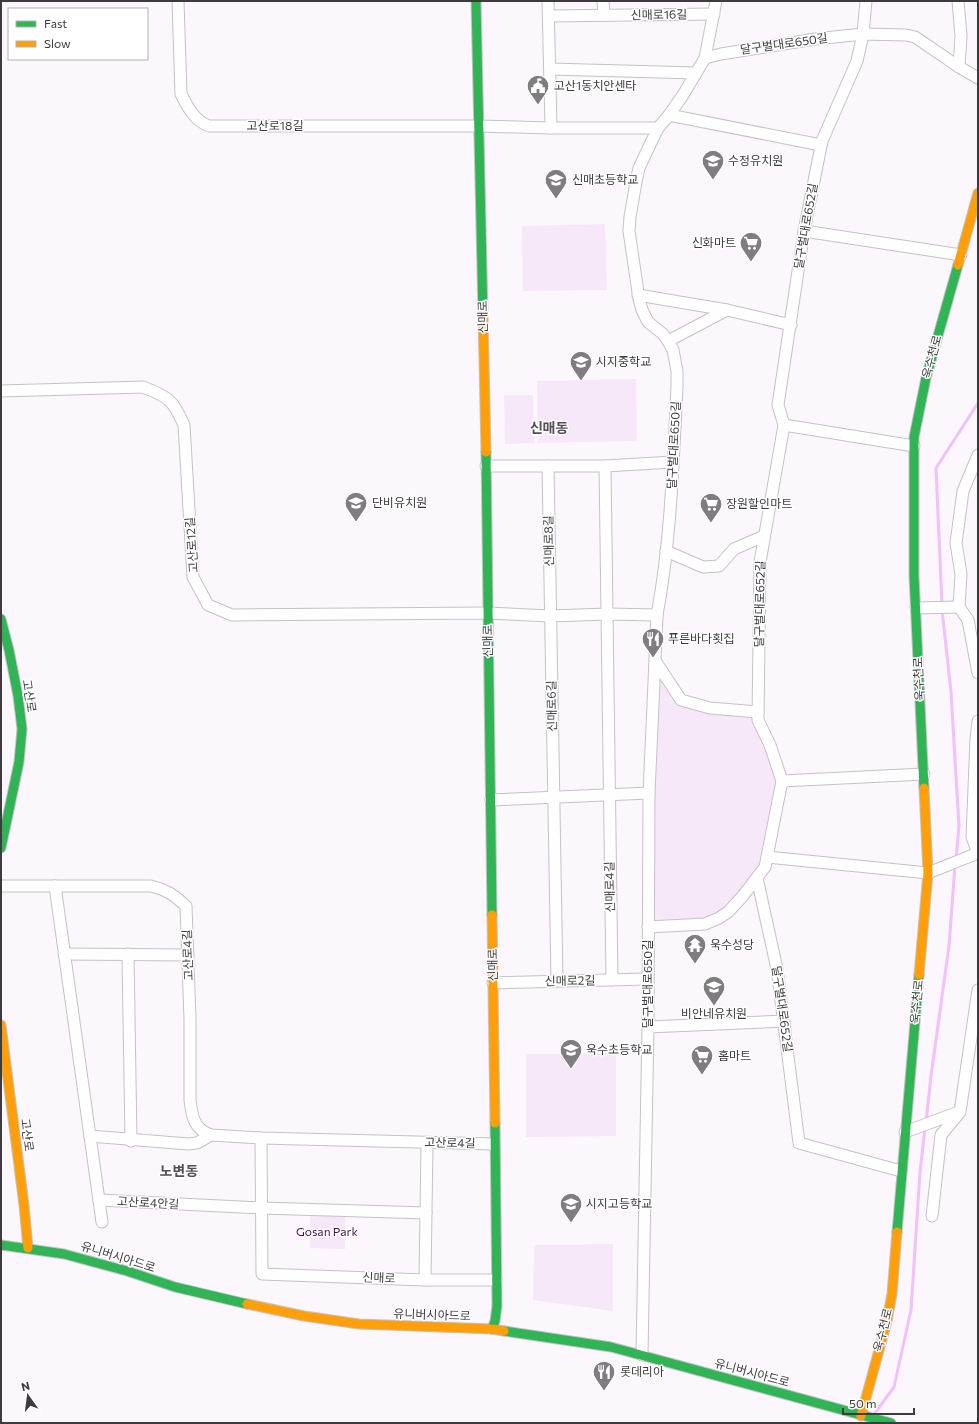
<svg xmlns="http://www.w3.org/2000/svg" width="979" height="1424" viewBox="0 0 979 1424" font-family="Commissioner,'Noto Sans KR',sans-serif">
	<style>
		.green { fill: #f6e8f9 }
		.lines { fill: none; stroke-linecap: round; stroke-linejoin: round }
		.stream { stroke: #f0c1fb; stroke-width: 3 }
		.street-casing { stroke: #c5c2c6; stroke-width: 13 }
		.fast-casing { stroke: #c5c2c6; stroke-width: 11 }
		.slow-casing { stroke: #c5c2c6; stroke-width: 11 }
		.street { stroke: #fefeff; stroke-width: 11 }
		.fast { stroke: #30b455; stroke-width: 9 }
		.slow { stroke: #ff9f0a; stroke-width: 9 }
		.labels { text-anchor: middle; stroke-width: 3; stroke-linejoin: round; paint-order: stroke }
		.street-label { font-size: 12px; fill: #3d3b3e; stroke: #fff }
		.poi-label { font-size: 12px; fill: #3d3b3e; stroke: #fff; text-anchor: start }
		.park-label { font-size: 12px; fill: #480c54; stroke: #fff }
		.quarter-label { font-size: 14px; font-weight: bold; fill: #544f55; stroke: #fff }
	</style>
	<rect width="100%" height="100%" fill="#fbf7fc"/>
	<g class="green">
		<path d="M 605,224 L 607,290 L 523,291 L 522,226 Z"/>
		<path d="M 636,379 L 637,441 L 538,443 L 537,381 Z"/>
		<path d="M 504,395 L 533,395 L 534,443 L 505,444 Z"/>
		<path d="M 655,669 L 681,700 L 754,712 L 782,781 L 765,867 L 719,918 L 648,927 Z"/>
		<path d="M 616,1053 L 616,1136 L 526,1137 L 526,1054 Z"/>
		<path d="M 310,1216 L 345,1216 L 345,1249 L 310,1248 Z"/>
		<path d="M 613,1244 L 613,1311 L 533,1300 L 534,1245 Z"/>
	</g>
	<g class="lines">
		<g class="stream">
			<path d="M 942,605 L 936,468 L 978,403"/>
			<path d="M 942,610 L 951,692 L 959,826 L 956,860"/>
			<path d="M 926,1122 L 931,1076 L 949,946 L 955,865"/>
			<path d="M 875,1413 L 894,1387 L 911,1310 L 920,1172 L 925,1128"/>
		</g>
		<g class="street-casing">
			<g id="street">
				<path d="M 178,1 L 181,94 C 188,108 195,121 209,126 L 478,126 L 551,128 L 658,128"/>
				<path d="M 548,1 L 551,128"/>
				<path d="M 603,1 L 604,15"/>
				<path d="M 958,1 L 961,36 L 959,67"/>
				<path d="M 549,16 L 714,14"/>
				<path d="M 705,58 L 721,54 L 815,39 L 863,34 L 906,35 L 915,37 L 921,41 L 959,67 L 978,78"/>
				<path d="M 550,69 L 696,73"/>
				<path d="M 669,115 L 821,145"/>
				<path d="M 804,231 L 961,255"/>
				<path d="M 638,295 L 727,310"/>
				<path d="M 668,341 L 727,310 L 791,325"/>
				<path d="M 1,391 L 143,387 C 169,397 173,400 184,425 L 193,577 L 208,605 L 232,615 L 488,613 L 550,616 L 608,614 L 657,615"/>
				<path d="M 784,425 L 778,405 L 804,231 L 822,141 L 857,61 L 863,34 L 866,1"/>
				<path d="M 978,455 L 963,491 L 956,543 L 961,574 L 959,607 L 968,620 L 978,673"/>
				<path d="M 486,466 L 605,466 L 673,462"/>
				<path d="M 548,466 L 557,981"/>
				<path d="M 605,466 L 612,980"/>
				<path d="M 666,551 L 703,567 L 719,566 L 734,549 L 764,536"/>
				<path d="M 916,608 L 959,607"/>
				<path d="M 656,662 L 681,700 L 710,708 L 758,712"/>
				<path d="M 978,721 L 976,739 L 972,837 L 978,853"/>
				<path d="M 782,781 L 924,774"/>
				<path d="M 491,800 L 649,793"/>
				<path d="M 767,857 L 928,873 L 978,853"/>
				<path d="M 757,878 L 777,969 L 799,1143 L 901,1171"/>
				<path d="M 1,886 L 151,886 C 167,890 174,895 186,906 L 190,1019 L 190,1100 C 192,1117 194,1129 211,1135 L 261,1138 L 494,1144"/>
				<path d="M 55,886 L 102,1222"/>
				<path d="M 648,927 L 705,924 L 719,918 L 728,912 L 742,897 L 765,867 L 782,781 L 770,745 L 758,720 L 760,562 L 784,425 L 914,446"/>
				<path d="M 64,954 L 188,955"/>
				<path d="M 128,954 L 131,1141"/>
				<path d="M 493,983 L 647,979"/>
				<path d="M 648,1027 L 784,1021"/>
				<path d="M 905,1132 L 959,1112"/>
				<path d="M 90,1136 L 188,1144 L 197,1143 L 211,1135"/>
				<path d="M 261,1138 L 262,1274 L 425,1280 L 496,1280"/>
				<path d="M 99,1200 L 262,1208 L 426,1213"/>
				<path d="M 932,1216 L 941,1135 L 960,1112 L 978,990"/>
				<path d="M 425,1280 L 427,1143"/>
				<path d="M 642,1355 L 648,1027 L 649,793 L 657,615 C 671,540 673,463 677,387 L 677,371 L 673,350 L 668,341 L 663,334 L 648,322 L 642,310 L 639,299 L 629,231 L 630,217 L 636,182 L 639,168 L 647,151 L 658,128 L 669,115 L 683,95 L 705,58 L 716,1"/>
			</g>
		</g>
		<g class="fast-casing">
			<g id="fast">
				<path d="M 476,1 L 483,315"/>
				<path d="M 486,452 L 492,915"/>
				<path d="M 1,619 L 9,650 L 18,696 L 22,729 L 19,762 L 1,848"/>
				<path d="M 924,788 L 914,576 L 914,437 L 926,378 L 958,265"/>
				<path d="M 897,1232 L 919,975"/>
				<path d="M 1,1245 L 64,1254 L 127,1271 L 175,1287 L 247,1304"/>
				<path d="M 492,1329 L 495,1321 L 497,1306 L 495,1123"/>
				<path d="M 504,1331 L 611,1347 L 891,1423"/>
			</g>
		</g>
		<g class="slow-casing">
			<g id="slow">
				<path d="M 958,265 L 978,193"/>
				<path d="M 483,315 L 486,452"/>
				<path d="M 492,915 L 495,1123"/>
				<path d="M 919,975 L 928,873 L 924,788"/>
				<path d="M 1,1025 L 24,1205 L 28,1248"/>
				<path d="M 247,1304 L 304,1316 L 359,1324 L 492,1329 L 504,1331"/>
				<path d="M 861,1416 L 887,1321 L 892,1294 L 897,1232"/>
			</g>
		</g>
		<use href="#street" class="street"/>
		<use href="#fast" class="fast"/>
		<use href="#slow" class="slow"/>
	</g>
	<defs>
		<g id="civic-pin" transform="scale(1.15)"><path d="M0 17L-7.5 6A9.5 9.5 0 1 1 7.5 6Z" fill="#807d80" stroke="#fff"/><path d="M-.6-6.5H3V-4.5H.6V-3L4-1V1h2V6H-6V1h2V-1L-.6-3ZM-1.2 2.5V6h2.4V2.5Z" fill="#fff"/></g>
		<g id="school-pin" transform="scale(1.15)"><path d="M0 17L-7.5 6A9.5 9.5 0 1 1 7.5 6Z" fill="#807d80" stroke="#fff"/><path d="M0-5L7-2L0 1L-7-2ZM-4 1L0 2.5L4 1V4Q0 6-4 4Z" fill="#fff"/></g>
		<g id="supermarket-pin" transform="scale(1.15)"><path d="M0 17L-7.5 6A9.5 9.5 0 1 1 7.5 6Z" fill="#807d80" stroke="#fff"/><path d="M-6-5.5h2.5l.6 2H6L4.5 2H-2.5L-4.4-4H-6ZM-1.5 3.2a1.3 1.3 0 1 0 .1 0ZM3 3.2a1.3 1.3 0 1 0 .1 0Z" fill="#fff"/></g>
		<g id="restaurant-pin" transform="scale(1.15)"><path d="M0 17L-7.5 6A9.5 9.5 0 1 1 7.5 6Z" fill="#807d80" stroke="#fff"/><path d="M-5-6h1v4h1v-4h1v4h1v-4h1v5L-1.5 .5V6h-2V.5L-5-1ZM5-6V6H3V1.5H1.5Q1.5-4 5-6Z" fill="#fff"/></g>
		<g id="temple-pin" transform="scale(1.15)"><path d="M0 17L-7.5 6A9.5 9.5 0 1 1 7.5 6Z" fill="#807d80" stroke="#fff"/><path d="M0-6L5-2H3V0L6.5 2.5H4V6H1.5V3h-3V6H-4V2.5H-6.5L-3 0V-2H-5Z" fill="#fff"/></g>
	</defs>
	<g fill-rule="evenodd">
		<use href="#civic-pin" x="538" y="86"/>
		<use href="#school-pin" x="713" y="161"/>
		<use href="#school-pin" x="556" y="180"/>
		<use href="#supermarket-pin" x="751" y="243"/>
		<use href="#school-pin" x="581" y="362"/>
		<use href="#school-pin" x="356" y="503"/>
		<use href="#supermarket-pin" x="711" y="504"/>
		<use href="#restaurant-pin" x="653" y="639"/>
		<use href="#temple-pin" x="695" y="945"/>
		<use href="#school-pin" x="714" y="987"/>
		<use href="#school-pin" x="571" y="1050"/>
		<use href="#supermarket-pin" x="702" y="1056"/>
		<use href="#school-pin" x="571" y="1204"/>
		<use href="#restaurant-pin" x="604" y="1372"/>
	</g>
	<g class="labels">
		<g class="street-label">
			<text transform="translate(659 15) rotate(-1)" y="4">신매로16길</text>
			<text transform="translate(784 44) rotate(-8)" y="4">달구벌대로650길</text>
			<text x="275" y="130">고산로18길</text>
			<text transform="translate(806 226) rotate(-80)" y="4">달구벌대로652길</text>
			<text transform="translate(483 317) rotate(-91)" y="4">신매로</text>
			<text transform="translate(932 357) rotate(-75)" y="4">욱수천로</text>
			<text transform="translate(674 445) rotate(-87)" y="4">달구벌대로650길</text>
			<text transform="translate(549 541) rotate(-91)" y="4">신매로8길</text>
			<text transform="translate(192 545) rotate(-94)" y="4">고산로12길</text>
			<text transform="translate(760 604) rotate(-89)" y="4">달구벌대로652길</text>
			<text transform="translate(488 641) rotate(-91)" y="4">신매로</text>
			<text transform="translate(919 679) rotate(-93)" y="4">욱수천로</text>
			<text transform="translate(29 696) rotate(81)" y="4">고산로</text>
			<text transform="translate(552 706) rotate(-91)" y="4">신매로6길</text>
			<text transform="translate(610 887) rotate(-91)" y="4">신매로4길</text>
			<text transform="translate(188 955) rotate(-92)" y="4">고산로4길</text>
			<text transform="translate(493 965) rotate(-91)" y="4">신매로</text>
			<text transform="translate(570 981) rotate(-1)" y="4">신매로2길</text>
			<text transform="translate(648 984) rotate(-90)" y="4">달구벌대로650길</text>
			<text transform="translate(917 1002) rotate(-85)" y="4">욱수천로</text>
			<text transform="translate(782 1009) rotate(82)" y="4">달구벌대로652길</text>
			<text transform="translate(27 1135) rotate(83)" y="4">고산로</text>
			<text transform="translate(450 1143) rotate(1)" y="4">고산로4길</text>
			<text transform="translate(148 1203) rotate(3)" y="4">고산로4안길</text>
			<text transform="translate(118 1257) rotate(17)" y="4">유니버시아드로</text>
			<text transform="translate(379 1278) rotate(2)" y="4">신매로</text>
			<text transform="translate(432 1315) rotate(2)" y="4">유니버시아드로</text>
			<text transform="translate(883 1330) rotate(-76)" y="4">욱수천로</text>
			<text transform="translate(752 1373) rotate(15)" y="4">유니버시아드로</text>
		</g>
		<g class="poi-label">
			<text x="554" y="90">고산1동치안센타</text>
			<text x="728" y="165">수정유치원</text>
			<text x="572" y="184">신매초등학교</text>
			<text x="736" y="247" text-anchor="end">신화마트</text>
			<text x="596" y="366">시지중학교</text>
			<text x="372" y="507">단비유치원</text>
			<text x="726" y="508">장원할인마트</text>
			<text x="668" y="643">푸른바다횟집</text>
			<text x="710" y="949">욱수성당</text>
			<text x="714" y="1018" text-anchor="middle">비안네유치원</text>
			<text x="586" y="1054">욱수초등학교</text>
			<text x="718" y="1060">홈마트</text>
			<text x="586" y="1208">시지고등학교</text>
			<text x="620" y="1376">롯데리아</text>
		</g>
		<g class="park-label">
			<text x="327" y="1236">Gosan Park</text>
		</g>
		<g class="quarter-label">
			<text x="549" y="433">신매동</text>
			<text x="179" y="1176">노변동</text>
		</g>
	</g>
	<rect width="979" height="1424" fill="none" stroke="#3d3b3e" stroke-width="4"/>
	<rect x="8" y="8" width="140" height="52" fill="#ffffff" stroke="#b1b1b2"/>
	<rect x="16" y="21" width="20" height="6" fill="#30b455" stroke="#b1b1b2"/>
	<text x="44" y="28" font-size="12" fill="#3d3b3e">Fast</text>
	<rect x="16" y="41" width="20" height="6" fill="#ff9f0a" stroke="#b1b1b2"/>
	<text x="44" y="48" font-size="12" fill="#3d3b3e">Slow</text>
	<g transform="translate(28 1396) rotate(346)" stroke="#ffffff" stroke-width="3" paint-order="stroke">
	<path d="M0-3L7 15L0 10L-7 15Z" fill="#3d3b3e"/>
	<text y="-6" font-size="11" font-weight="bold" text-anchor="middle" fill="#3d3b3e">N</text>
	</g>
	<path d="M843 1408v6h71v-6" fill="none" stroke="#3d3b3e" stroke-width="2"/>
	<text x="849" y="1408" font-size="12" fill="#3d3b3e" stroke="#ffffff" stroke-width="3" paint-order="stroke">50 m</text>
</svg>
